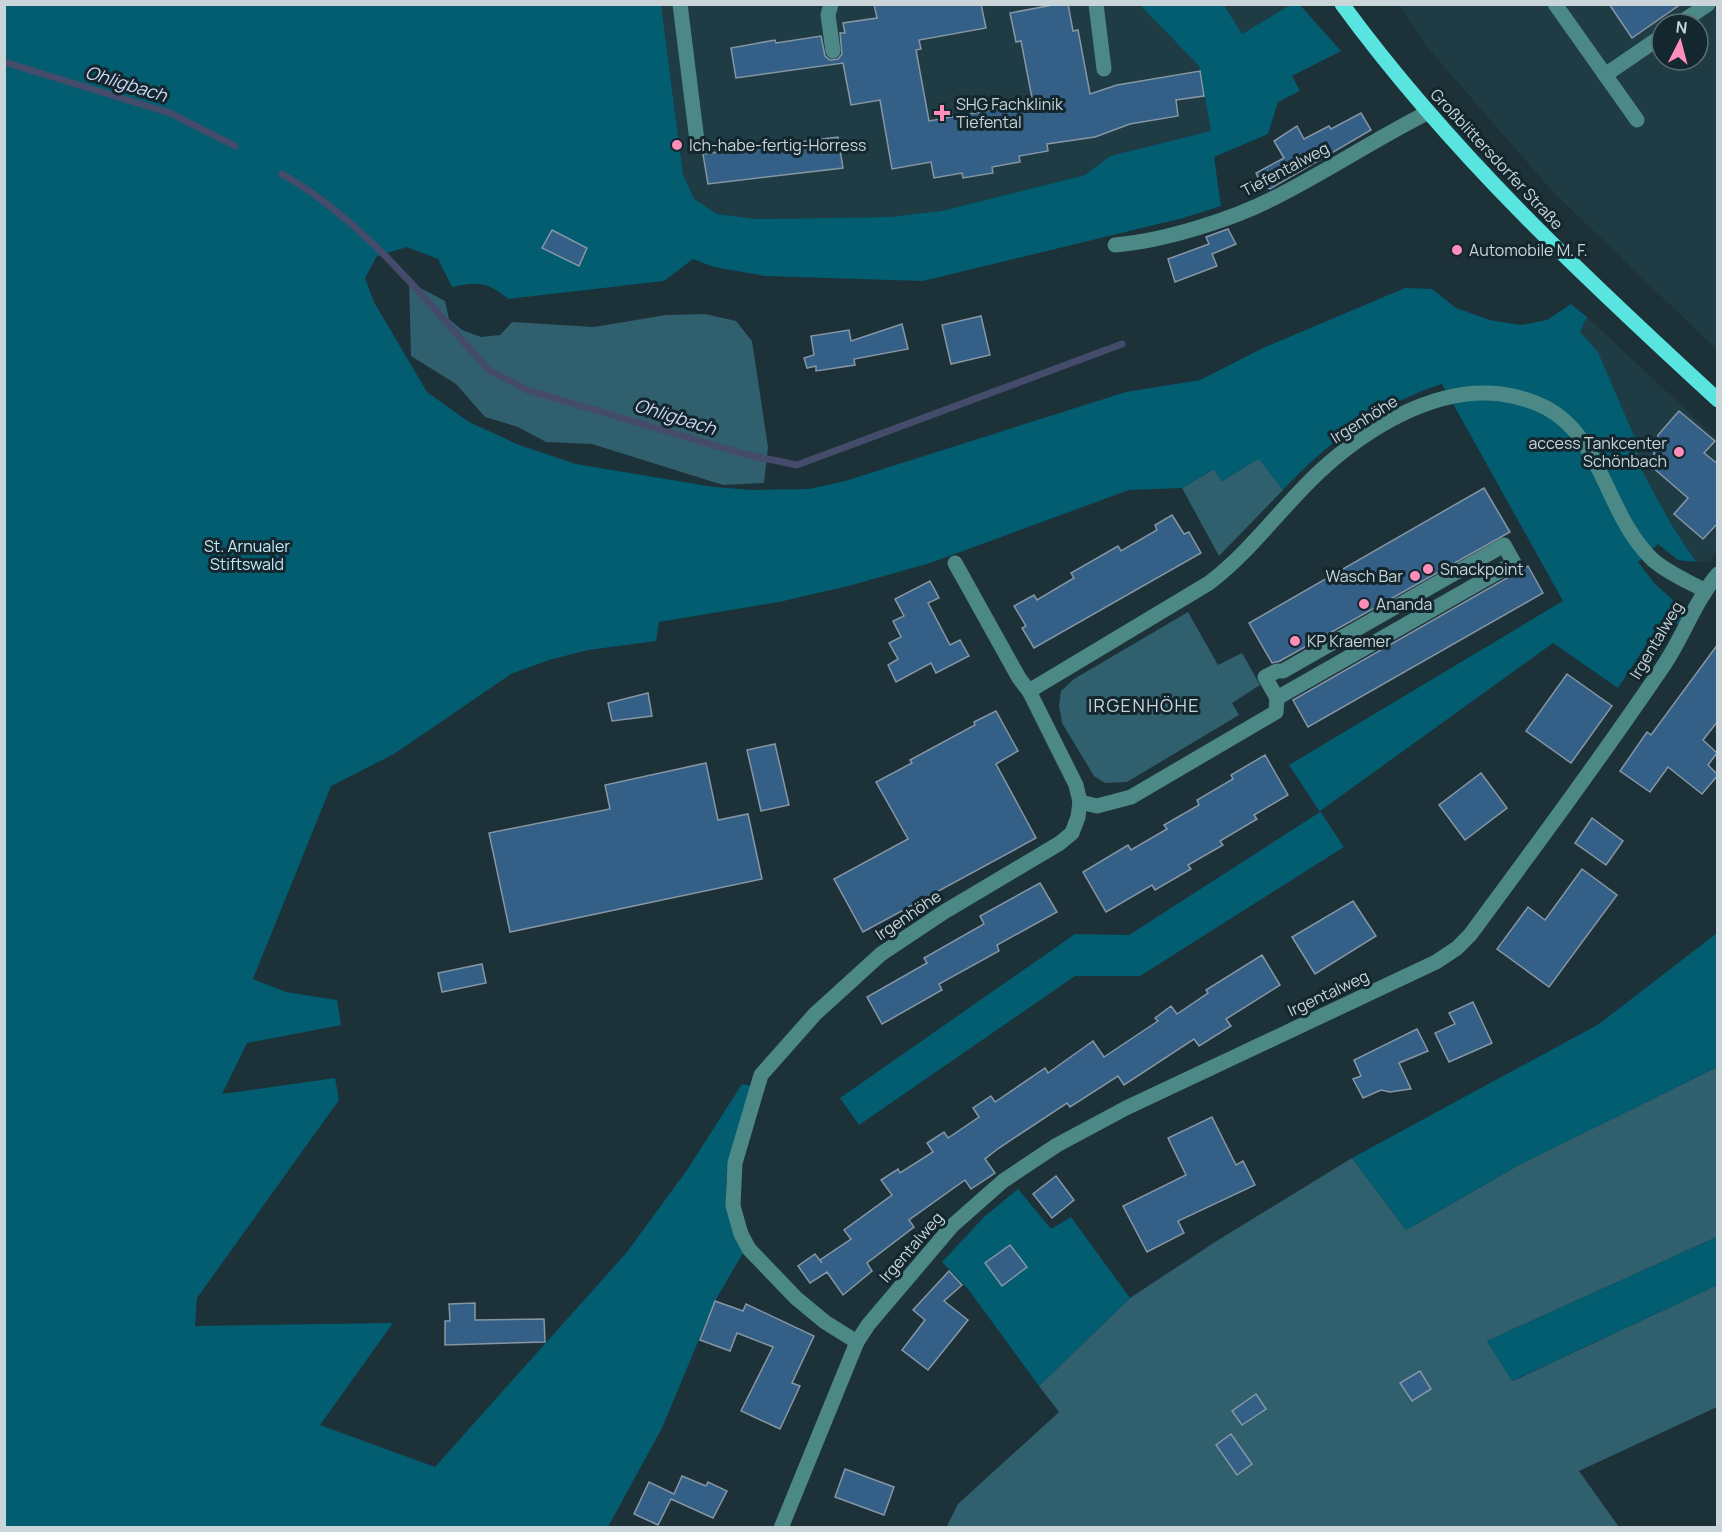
<svg xmlns="http://www.w3.org/2000/svg" width="1722" height="1532" viewBox="0 0 1722 1532" font-family="Manrope,sans-serif">
	<style>
		.built { fill: #1f3c45; fill-rule: evenodd }
		.green { fill: #305f6d }
		.forest { fill: #025d71 }
		.lines { fill: none; stroke-linecap: round; stroke-linejoin: round }
		.stream { stroke: #454b6a; stroke-width: 7 }
		.building { fill: #346087; stroke: #8696a4; stroke-width: 1.5 }
		.minor { stroke: #4c8886; stroke-width: 15 }
		.major { stroke: #59e4e0; stroke-width: 15 }
		.poi-dot { fill: #ff8eba; stroke: #14272e; stroke-width: 2 }
		.labels { text-anchor: middle; stroke-width: 6; stroke-linejoin: round; paint-order: stroke }
		.poi-label { font-size: 16px; fill: #c9d5d9; stroke: #14272e; text-anchor: start }
		.street-label { font-size: 16px; fill: #c9d5d9; stroke: #14272e }
		.park-label { font-size: 16px; fill: #c2e9f6; stroke: #14272e }
		.water-label { font-size: 18px; font-style: italic; fill: #cfd7f6; stroke: #14272e }
		.neighbourhood-label { font-size: 18px; letter-spacing: 1.5px; fill: #c9d5d9; stroke: #14272e }
	</style>
	<rect width="100%" height="100%" fill="#1d3138"/>
	<g class="built">
		<path d="M 661,5 L 1140,5 L 1199,66 L 1211,131 L 1110,156 L 1085,175 L 941,211 L 890,217 L 755,219 L 717,214 L 694,200 L 683,174 Z"/>
		<path d="M 1224,5 L 1290,5 L 1242,34 Z"/>
		<path d="M 1399,5 L 1717,5 L 1717,350 L 1553,192 L 1428,48 ZM 1662,24 L 1698,24 L 1698,60 L 1662,60 Z"/>
		<path d="M 1587,317 L 1717,439 L 1717,552 L 1709,561 L 1696,562 L 1671,524 L 1640,467 L 1635,438 L 1598,352 L 1580,332 Z"/>
	</g>
	<g class="green">
		<path d="M 409,282 L 445,301 L 449,319 L 462,330 L 481,337 L 500,335 L 512,322 L 594,327 L 666,315 L 705,314 L 736,321 L 752,341 L 768,447 L 764,483 L 723,485 L 592,444 L 546,442 L 518,427 L 485,417 L 456,384 L 411,356 Z"/>
		<path d="M 1259,458 L 1283,490 L 1219,556 L 1182,488 L 1214,469 L 1222,481 Z"/>
		<path d="M 1188,612 L 1218,665 L 1242,653 L 1260,685 L 1232,703 L 1239,715 L 1127,782 L 1105,783 L 1094,776 L 1062,723 L 1059,705 L 1061,691 L 1074,679 Z"/>
		<path d="M 1717,1067 L 1717,1237 L 1487,1341 L 1513,1381 L 1717,1285 L 1717,1407 L 1579,1471 L 1619,1527 L 946,1528 L 958,1504 L 1059,1412 L 1039,1386 L 1130,1298 L 1215,1242 L 1352,1158 L 1406,1230 L 1517,1166 Z"/>
	</g>
	<g class="forest">
		<path d="M 5,5 L 661,5 L 683,174 L 694,199 L 717,214 L 755,219 L 890,217 L 941,211 L 1085,175 L 1110,156 L 1211,131 L 1199,66 L 1140,5 L 1224,5 L 1242,34 L 1290,5 L 1300,5 L 1341,51 L 1292,76 L 1300,91 L 1278,102 L 1268,134 L 1214,157 L 1221,206 L 1183,218 L 923,281 L 765,276 L 714,267 L 693,259 L 664,281 L 508,299 C 489,282 477,281 452,287 L 438,259 L 407,247 L 377,256 L 365,278 L 374,302 L 427,392 L 469,422 L 519,445 L 576,464 L 714,487 L 753,490 L 809,489 L 845,481 L 1126,392 L 1200,380 L 1265,347 L 1405,288 L 1432,289 L 1456,308 L 1490,320 L 1521,325 L 1547,320 L 1571,304 L 1587,317 L 1580,332 L 1598,352 L 1635,438 L 1640,467 L 1671,524 L 1696,562 L 1678,560 L 1658,544 L 1638,562 L 1655,584 L 1682,608 L 1683,616 L 1678,624 L 1665,616 L 1618,688 L 1553,643 L 1320,811 L 1344,847 L 1140,976 L 1075,976 L 859,1125 L 840,1098 L 1075,934 L 1129,935 L 1320,812 L 1289,765 L 1563,601 L 1442,384 C 1381,403 1325,444 1283,490 L 1259,459 L 1221,481 L 1214,469 L 1182,488 L 1129,490 L 930,563 L 852,585 L 779,602 L 659,622 L 656,641 L 588,650 L 549,660 L 511,674 L 394,754 L 331,786 L 253,979 L 286,992 L 337,1000 L 341,1025 L 247,1043 L 222,1094 L 335,1078 L 339,1100 L 197,1298 L 195,1326 L 393,1323 L 320,1425 L 435,1467 L 627,1252 L 687,1170 L 742,1084 L 752,1086 C 732,1153 710,1186 743,1253 L 715,1301 L 662,1428 L 608,1527 L 5,1528 Z"/>
		<path d="M 1717,933 L 1717,1067 L 1517,1166 L 1406,1230 L 1352,1158 L 1599,1024 Z"/>
		<path d="M 1018,1189 L 1051,1229 L 1071,1217 L 1130,1298 L 1039,1386 L 968,1289 L 942,1262 L 984,1217 Z"/>
		<path d="M 1717,1237 L 1717,1285 L 1512,1381 L 1487,1341 Z"/>
	</g>
	<g class="lines">
		<g class="stream">
			<path d="M 4,62 L 170,113 L 235,146"/>
			<path d="M 282,174 C 365,221 426,301 489,370 L 527,390 L 744,454 L 797,465 L 1122,344"/>
		</g>
	</g>
	<g class="building">
		<path d="M 874,4 L 981,4 L 986,28 L 919,40 L 921,49 L 916,50 L 929,121 L 1010,107 L 1009,102 L 1032,98 L 1021,41 L 1016,42 L 1010,13 L 1058,4 L 1068,4 L 1073,31 L 1078,30 L 1090,94 L 1117,85 L 1200,71 L 1204,96 L 1176,100 L 1178,116 L 1130,124 L 1095,137 L 1047,144 L 1048,151 L 1019,156 L 1020,162 L 992,167 L 993,173 L 963,178 L 962,173 L 934,178 L 931,162 L 892,169 L 880,100 L 851,105 L 843,63 L 736,78 L 731,48 L 775,40 L 776,43 L 821,36 L 825,56 L 830,60 L 838,59 L 842,54 L 840,33 L 845,33 L 843,23 L 877,18 Z"/>
		<path d="M 1609,4 L 1681,4 L 1632,38 Z"/>
		<path d="M 1361,113 L 1371,130 L 1270,189 L 1261,184 L 1256,173 L 1284,158 L 1274,141 L 1297,126 L 1304,139 L 1329,126 L 1331,129 Z"/>
		<path d="M 838,137 L 843,168 L 708,184 L 703,154 Z"/>
		<path d="M 1228,229 L 1236,244 L 1212,254 L 1217,266 L 1175,282 L 1168,259 L 1209,244 L 1206,237 Z"/>
		<path d="M 552,230 L 587,248 L 579,266 L 542,248 Z"/>
		<path d="M 981,316 L 990,355 L 951,364 L 942,325 Z"/>
		<path d="M 902,324 L 908,349 L 854,359 L 855,365 L 816,371 L 816,366 L 807,368 L 804,358 L 814,355 L 811,336 L 849,330 L 851,341 Z"/>
		<path d="M 1679,411 L 1715,441 L 1704,453 L 1718,464 L 1718,523 L 1703,539 L 1674,514 L 1688,498 L 1651,466 L 1658,435 Z"/>
		<path d="M 1484,488 L 1510,532 L 1280,661 L 1272,663 L 1249,623 Z"/>
		<path d="M 1172,515 L 1184,534 L 1189,532 L 1201,553 L 1034,648 L 1022,628 L 1026,626 L 1014,606 L 1034,595 L 1037,600 L 1074,578 L 1071,573 L 1118,546 L 1121,551 L 1157,530 L 1155,525 Z"/>
		<path d="M 1528,566 L 1543,593 L 1308,727 L 1293,700 Z"/>
		<path d="M 930,581 L 939,598 L 928,603 L 950,645 L 960,640 L 969,656 L 936,673 L 931,663 L 896,682 L 888,665 L 898,659 L 889,643 L 901,637 L 893,621 L 904,616 L 895,599 Z"/>
		<path d="M 1718,644 L 1718,721 L 1703,740 L 1717,753 L 1708,765 L 1718,775 L 1702,794 L 1668,767 L 1650,792 L 1620,771 L 1647,732 L 1651,735 Z"/>
		<path d="M 1567,674 L 1612,706 L 1571,763 L 1526,731 Z"/>
		<path d="M 648,693 L 652,716 L 612,721 L 608,703 Z"/>
		<path d="M 996,711 L 1018,751 L 996,764 L 1036,838 L 863,932 L 834,879 L 908,839 L 876,782 L 912,763 L 910,760 L 975,725 L 974,722 Z"/>
		<path d="M 775,744 L 789,805 L 761,811 L 747,750 Z"/>
		<path d="M 1265,755 L 1288,795 L 1254,815 L 1257,819 L 1220,841 L 1223,845 L 1188,865 L 1191,869 L 1155,890 L 1152,885 L 1106,912 L 1083,872 L 1128,845 L 1131,850 L 1167,829 L 1164,825 L 1199,805 L 1197,800 L 1233,779 L 1231,775 Z"/>
		<path d="M 706,763 L 718,820 L 748,814 L 762,879 L 510,932 L 489,833 L 610,809 L 605,785 Z"/>
		<path d="M 1481,773 L 1507,808 L 1465,840 L 1439,805 Z"/>
		<path d="M 1592,818 L 1623,841 L 1606,865 L 1575,843 Z"/>
		<path d="M 1582,869 L 1617,895 L 1549,987 L 1497,949 L 1528,907 L 1545,920 Z"/>
		<path d="M 1040,883 L 1057,912 L 997,945 L 999,951 L 939,984 L 942,990 L 882,1024 L 867,997 L 927,963 L 924,958 L 984,924 L 980,916 Z"/>
		<path d="M 1353,901 L 1376,936 L 1315,974 L 1292,937 Z"/>
		<path d="M 1262,955 L 1280,985 L 1226,1019 L 1231,1026 L 1199,1046 L 1194,1039 L 1124,1085 L 1118,1076 L 1070,1107 L 1067,1103 L 999,1148 L 985,1159 L 995,1173 L 971,1189 L 965,1180 L 909,1220 L 914,1227 L 867,1263 L 872,1271 L 843,1295 L 827,1272 L 810,1283 L 798,1266 L 815,1254 L 822,1263 L 820,1260 L 851,1239 L 844,1230 L 892,1195 L 881,1180 L 898,1169 L 900,1173 L 933,1152 L 927,1143 L 944,1132 L 948,1138 L 979,1117 L 973,1108 L 991,1096 L 995,1102 L 1045,1068 L 1048,1073 L 1093,1041 L 1104,1057 L 1158,1021 L 1155,1018 L 1171,1006 L 1177,1014 L 1208,993 L 1206,990 Z"/>
		<path d="M 482,964 L 486,983 L 442,992 L 438,973 Z"/>
		<path d="M 1473,1002 L 1492,1043 L 1449,1062 L 1435,1033 L 1455,1024 L 1449,1013 Z"/>
		<path d="M 1417,1029 L 1428,1051 L 1399,1063 L 1411,1089 L 1390,1092 L 1381,1090 L 1363,1098 L 1353,1079 L 1361,1076 L 1354,1060 Z"/>
		<path d="M 1212,1117 L 1236,1165 L 1243,1161 L 1255,1185 L 1178,1221 L 1184,1233 L 1147,1252 L 1123,1206 L 1186,1175 L 1168,1138 Z"/>
		<path d="M 1056,1176 L 1074,1200 L 1052,1218 L 1033,1194 Z"/>
		<path d="M 1010,1245 L 1027,1267 L 1002,1286 L 985,1263 Z"/>
		<path d="M 949,1271 L 962,1285 L 944,1301 L 968,1320 L 928,1370 L 902,1350 L 925,1320 L 913,1310 Z"/>
		<path d="M 715,1301 L 743,1311 L 746,1304 L 814,1336 L 792,1383 L 800,1386 L 780,1429 L 741,1411 L 773,1347 L 737,1333 L 730,1351 L 700,1340 Z"/>
		<path d="M 475,1303 L 475,1320 L 544,1319 L 545,1342 L 445,1345 L 445,1321 L 450,1321 L 449,1304 Z"/>
		<path d="M 1420,1371 L 1431,1389 L 1412,1401 L 1400,1383 Z"/>
		<path d="M 1256,1394 L 1266,1409 L 1242,1425 L 1232,1411 Z"/>
		<path d="M 1231,1434 L 1252,1464 L 1237,1475 L 1216,1445 Z"/>
		<path d="M 845,1469 L 894,1487 L 884,1515 L 835,1497 Z"/>
		<path d="M 682,1476 L 706,1486 L 708,1482 L 727,1491 L 713,1518 L 671,1499 L 658,1525 L 634,1514 L 649,1482 L 674,1494 Z"/>
	</g>
	<g class="lines">
		<g class="minor">
			<path d="M 680,4 L 697,141"/>
			<path d="M 831,4 L 828,15 L 833,51"/>
			<path d="M 1096,4 L 1104,69"/>
			<path d="M 1555,4 L 1637,120"/>
			<path d="M 1679,24 L 1708,4"/>
			<path d="M 1605,75 L 1662,36"/>
			<path d="M 1115,245 C 1163,241 1231,220 1274,198 C 1326,172 1375,139 1427,113"/>
			<path d="M 1504,545 L 1514,563 L 1277,698 L 1265,677 L 1277,671 L 1283,671 Z"/>
			<path d="M 1029,691 L 1209,583 C 1251,551 1280,509 1318,473 C 1365,429 1434,386 1501,394 C 1535,399 1561,411 1581,439 C 1608,477 1618,527 1653,560 C 1668,573 1687,581 1704,590"/>
			<path d="M 1080,802 L 1097,806 L 1131,797 L 1276,712 L 1277,698"/>
			<path d="M 857,1342 L 825,1322 L 796,1298 L 749,1249 L 741,1234 L 733,1206 L 735,1163 L 761,1075 L 815,1014 L 881,954 L 944,912 L 1060,843 L 1072,833 L 1078,817 L 1080,802 L 1076,785 L 1029,691 L 1019,678 L 955,563"/>
			<path d="M 781,1528 L 857,1342 L 868,1325 L 952,1226 L 1003,1181 L 1057,1145 L 1126,1108 L 1436,962 L 1457,948 L 1470,935 C 1535,847 1600,759 1662,668 C 1683,638 1694,602 1718,574"/>
		</g>
		<path class="major" d="M 1342,4 C 1450,152 1584,277 1718,400"/>
	</g>
	<g class="poi-dot">
		<path d="M939 104h6v6h6v6h-6v6h-6v-6h-6v-6h6z"/>
		<circle cx="677" cy="145" r="6"/>
		<circle cx="1457" cy="250" r="6"/>
		<circle cx="1679" cy="452" r="6"/>
		<circle cx="1428" cy="569" r="6"/>
		<circle cx="1415" cy="576" r="6"/>
		<circle cx="1364" cy="604" r="6"/>
		<circle cx="1295" cy="641" r="6"/>
	</g>
	<g class="labels">
		<g class="poi-label">
			<text x="956" y="110">SHG Fachklinik<tspan x="956" dy="18">Tiefental</tspan></text>
			<text x="689" y="151">Ich-habe-fertig-Horress</text>
			<text x="1469" y="256">Automobile M. F.</text>
			<text x="1667" y="449" text-anchor="end">access Tankcenter<tspan x="1667" dy="18">Schönbach</tspan></text>
			<text x="1440" y="575">Snackpoint</text>
			<text x="1403" y="582" text-anchor="end">Wasch Bar</text>
			<text x="1376" y="610">Ananda</text>
			<text x="1307" y="647">KP Kraemer</text>
		</g>
		<g class="street-label">
			<text transform="translate(1497 159) rotate(47)" y="6">Großblittersdorfer Straße</text>
			<text transform="translate(1285 169) rotate(-28)" y="6">Tiefentalweg</text>
			<text transform="translate(1364 419) rotate(-32)" y="6">Irgenhöhe</text>
			<text transform="translate(1656 640) rotate(-59)" y="6">Irgentalweg</text>
			<text transform="translate(908 915) rotate(-34)" y="6">Irgenhöhe</text>
			<text transform="translate(1328 993) rotate(-25)" y="6">Irgentalweg</text>
			<text transform="translate(911 1247) rotate(-49)" y="6">Irgentalweg</text>
		</g>
		<g class="park-label">
			<text x="247" y="552">St. Arnualer<tspan x="247" dy="18">Stiftswald</tspan></text>
		</g>
		<g class="water-label">
			<text transform="translate(126 84) rotate(17)" y="6">Ohligbach</text>
			<text transform="translate(675 417) rotate(17)" y="6">Ohligbach</text>
		</g>
		<g class="neighbourhood-label">
			<text x="1144" y="712">IRGENHÖHE</text>
		</g>
	</g>
	<rect width="1722" height="1532" fill="none" stroke="#c9d5d9" stroke-width="12"/>
	<g transform="translate(1680 42) rotate(6)"><circle r="28" fill="#14272e" stroke="#5c6d72" stroke-width="1.5"/>
	<path d="M0-4.5L10 22L0 15L-10 22Z" fill="#ff8eba"/>
	<text y="-9" font-size="16" font-weight="bold" text-anchor="middle" fill="#c9d5d9">N</text>
	</g>
</svg>
